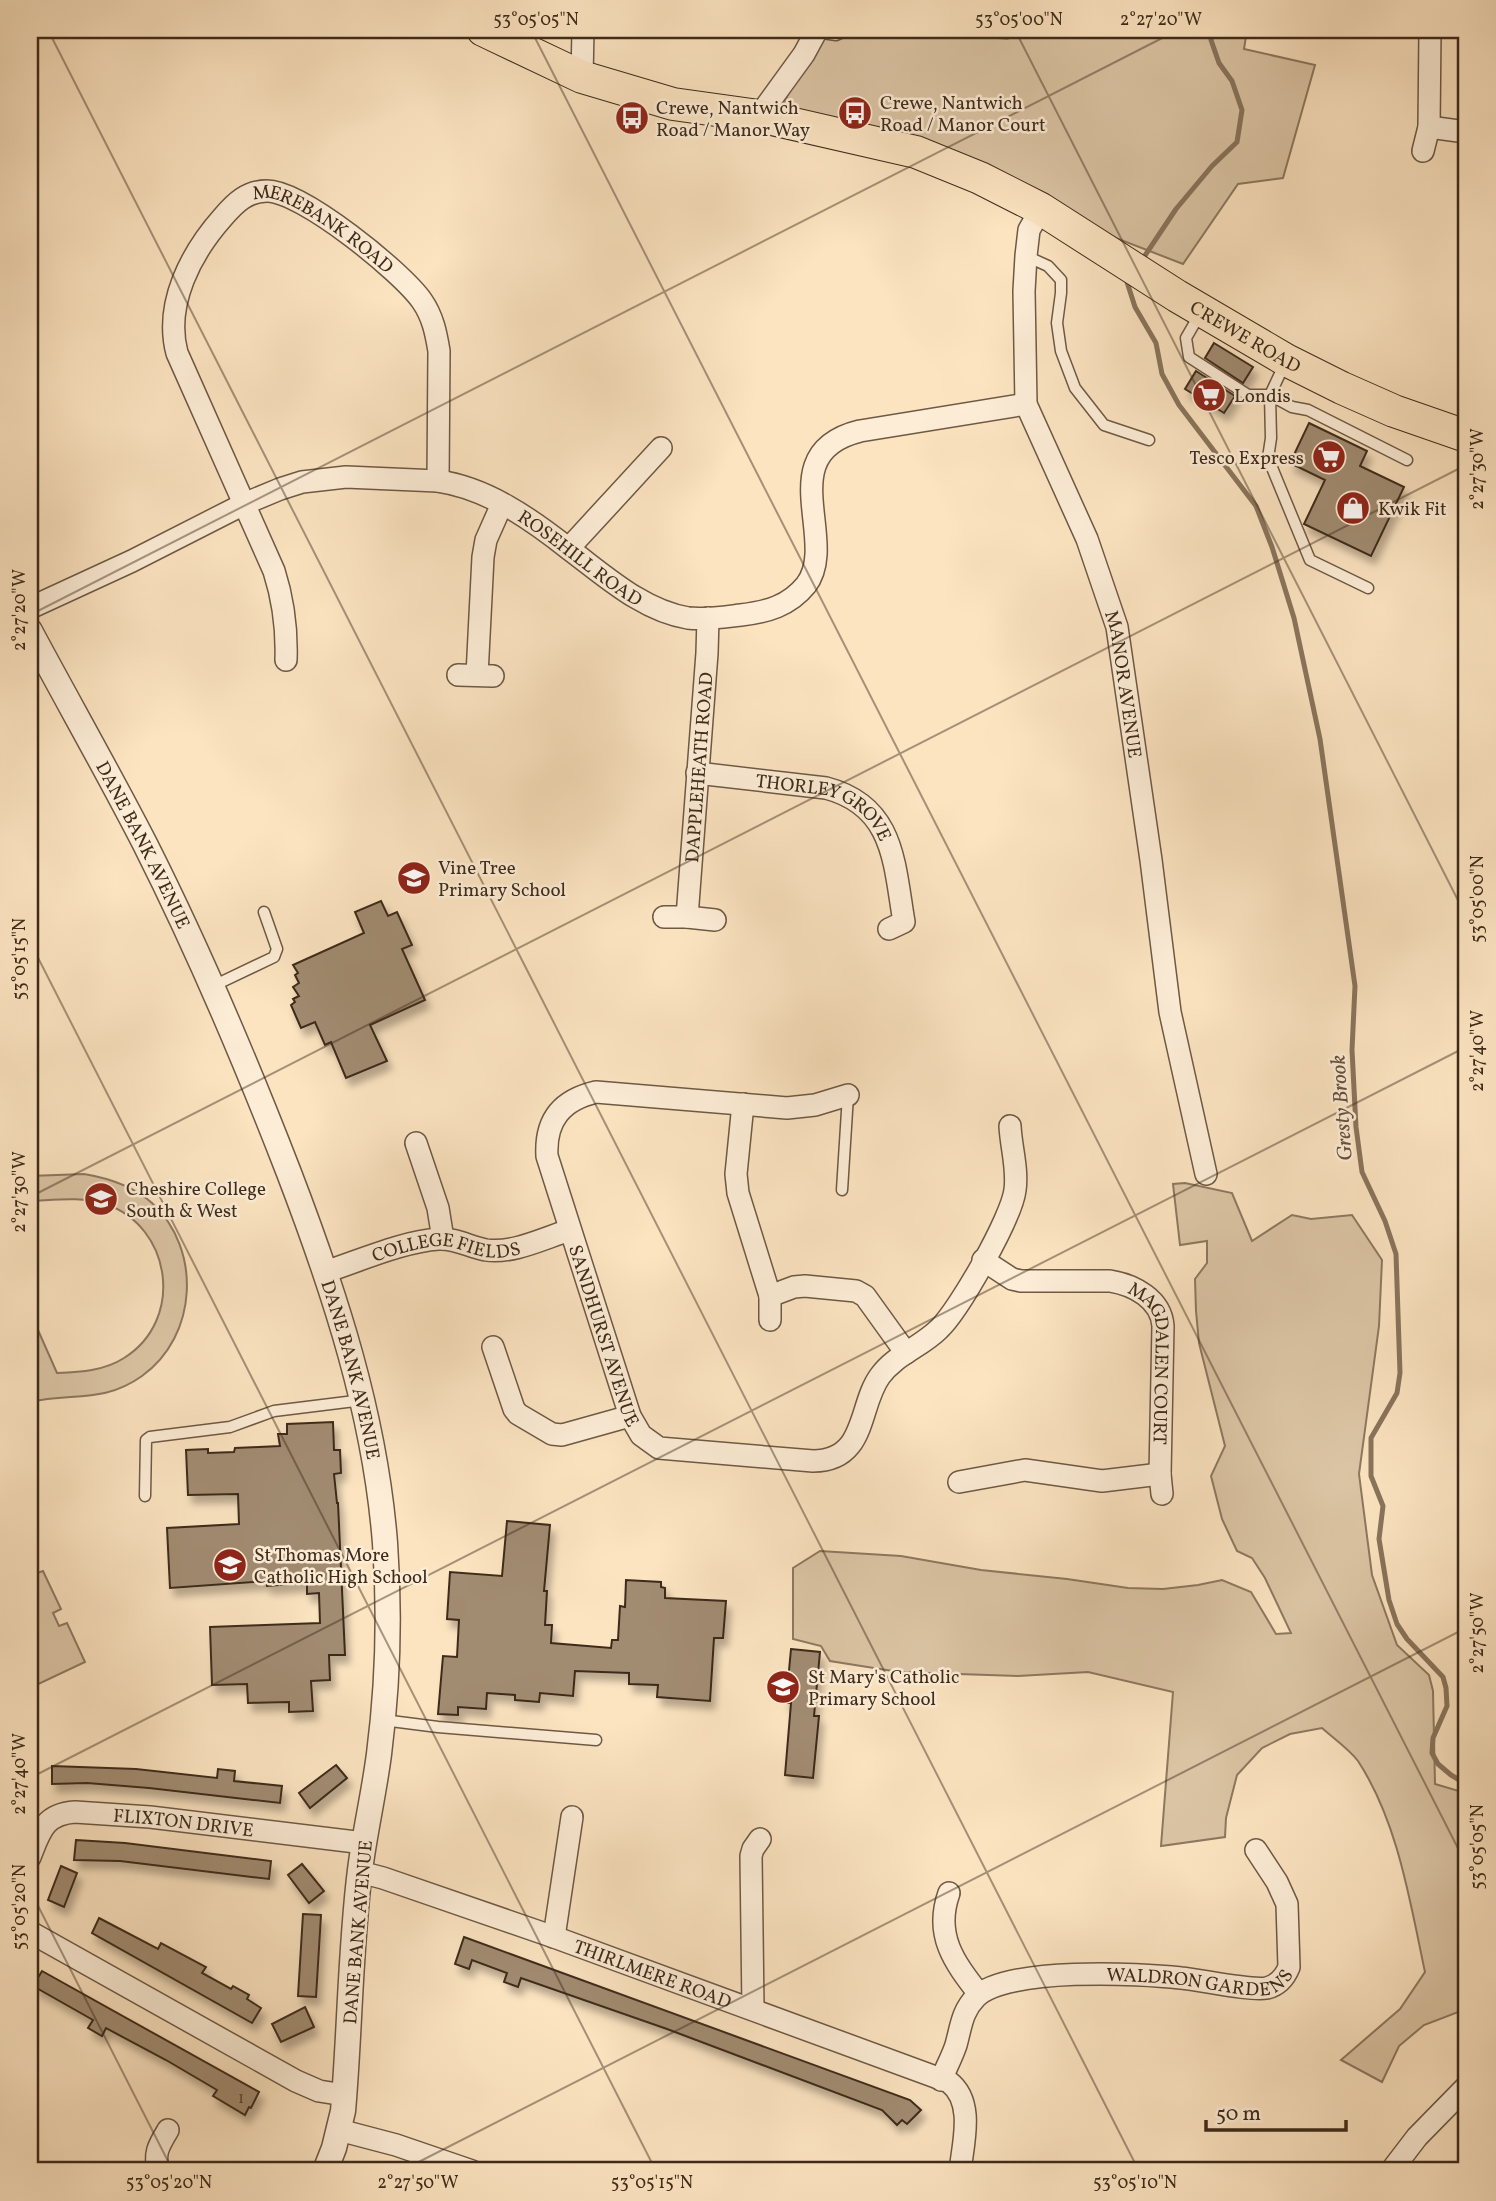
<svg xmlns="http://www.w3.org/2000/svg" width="1496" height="2201" viewBox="0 0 1496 2201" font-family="Vollkorn,serif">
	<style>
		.green { fill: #dcc5a5; stroke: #8d7860; stroke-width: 2 }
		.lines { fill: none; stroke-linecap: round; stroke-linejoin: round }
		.stream { stroke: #89745c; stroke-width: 5 }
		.building { fill: #a18b71; stroke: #3e2b1a; stroke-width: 2; filter: url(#shadow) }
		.service-casing { stroke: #6e5944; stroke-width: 13 }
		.minor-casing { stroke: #6e5944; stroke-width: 24 }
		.tertiary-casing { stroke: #6e5944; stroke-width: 27 }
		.primary-casing { stroke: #3e2b1a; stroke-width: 34 }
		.service { stroke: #fdedd7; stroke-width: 10 }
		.minor { stroke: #fdedd7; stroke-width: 21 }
		.tertiary { stroke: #fdedd7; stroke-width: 24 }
		.primary { stroke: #fce4c1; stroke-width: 32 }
		.ticks { fill: none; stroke: #3e2b1a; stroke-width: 2; stroke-opacity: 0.45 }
		.labels { text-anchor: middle; stroke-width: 5; stroke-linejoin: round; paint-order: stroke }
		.number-label { font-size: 16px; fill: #574330 }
		.poi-label { font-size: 19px; fill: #3e2b1a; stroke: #fdedd7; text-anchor: start }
		.street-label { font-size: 19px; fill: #3e2b1a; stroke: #fdedd7 }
		.water-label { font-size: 21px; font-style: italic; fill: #64503b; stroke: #fdedd7 }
		.neatline { fill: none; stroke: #3e2b1a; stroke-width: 2.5 }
		.ticks-label { font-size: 18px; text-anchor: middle; fill: #3e2b1a }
	</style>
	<defs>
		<filter id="shadow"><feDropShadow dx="4.5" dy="8" stdDeviation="3.5" flood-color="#0004"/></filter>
	</defs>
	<rect width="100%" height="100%" fill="#fce4c1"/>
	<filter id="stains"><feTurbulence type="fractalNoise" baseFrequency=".00286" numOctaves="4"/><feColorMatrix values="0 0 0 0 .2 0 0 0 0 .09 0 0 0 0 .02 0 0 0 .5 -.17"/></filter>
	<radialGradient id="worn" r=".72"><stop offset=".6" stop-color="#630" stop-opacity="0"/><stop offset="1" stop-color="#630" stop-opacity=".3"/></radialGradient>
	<g class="green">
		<path d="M 818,30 L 1247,30 L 1244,49 L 1315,65 L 1283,178 L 1238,184 L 1183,264 L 1041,209 L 777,118 Z"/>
		<path d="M 84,1174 C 108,1178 133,1186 152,1203 C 202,1249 198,1336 142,1376 C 103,1404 71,1392 30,1402 L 30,1312 L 57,1373 C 80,1372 104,1371 124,1358 C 185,1320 172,1226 105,1204 C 81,1196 55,1200 30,1201 L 30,1176 Z"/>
		<path d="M 1185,1183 L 1232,1193 L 1252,1241 L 1292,1215 L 1311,1219 L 1352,1215 L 1382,1260 L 1379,1326 L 1359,1474 L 1372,1575 L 1397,1645 L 1429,1675 L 1433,1691 L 1435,1784 L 1459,1791 L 1466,1803 L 1466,2017 L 1458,2012 L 1424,2025 L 1399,2046 L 1382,2082 L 1341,2060 L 1400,2009 L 1425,1972 C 1410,1902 1398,1822 1358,1761 C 1349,1749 1333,1738 1322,1728 L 1290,1734 L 1262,1748 L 1237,1775 L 1226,1818 L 1225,1837 L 1161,1846 L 1173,1692 L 1088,1672 L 1018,1676 L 899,1672 L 830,1661 L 821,1646 L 793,1639 L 793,1568 L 820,1551 L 901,1556 L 981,1570 L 1067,1579 L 1128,1588 L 1163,1589 L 1198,1585 L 1222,1580 L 1251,1592 L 1276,1634 L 1291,1633 L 1265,1578 L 1252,1558 L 1237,1551 L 1222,1519 L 1211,1476 L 1225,1446 L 1199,1343 L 1196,1311 L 1195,1279 L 1207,1263 L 1207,1241 L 1180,1245 L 1173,1184 Z"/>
		<path d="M 30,1565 L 34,1574 L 43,1571 L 61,1609 L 53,1613 L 59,1626 L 67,1623 L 85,1662 L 30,1688 Z"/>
	</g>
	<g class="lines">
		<g class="stream">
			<path d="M 1142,260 L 1176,209 L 1212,166 L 1237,142 L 1242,110 L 1232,81 L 1219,63 L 1211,40 L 1214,30"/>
			<path d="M 1129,280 L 1127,282 L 1135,307 L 1156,343 L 1162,374 L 1179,405 L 1256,506 L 1272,547 L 1294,618 L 1320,739 L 1355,986 L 1352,1050 L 1356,1127 L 1362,1172 L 1385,1221 L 1396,1254 L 1400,1373 L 1397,1393 L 1371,1438 L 1371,1476 L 1383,1506 L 1379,1539 L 1389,1600 L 1397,1624 L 1407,1639 L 1443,1677 L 1446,1688 L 1447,1706 L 1433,1738 L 1432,1753 L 1438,1764 L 1451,1775 L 1466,1784"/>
		</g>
	</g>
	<g class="building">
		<path d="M 1214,343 L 1253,367 L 1243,383 L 1205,358 Z"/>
		<path d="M 1196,371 L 1235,396 L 1224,413 L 1185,389 Z"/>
		<path d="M 1309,423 L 1367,451 L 1360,466 L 1404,487 L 1371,556 L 1304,524 L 1325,480 L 1290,463 Z"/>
		<path d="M 381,901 L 388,916 L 397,912 L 412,945 L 402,949 L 425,1000 L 370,1025 L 387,1061 L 346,1078 L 331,1042 L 325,1045 L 315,1022 L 301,1028 L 291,1005 L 295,1002 L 293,999 L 299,996 L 293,987 L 299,983 L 295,975 L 298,973 L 293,965 L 364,933 L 355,912 Z"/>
		<path d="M 333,1422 L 334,1450 L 340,1450 L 341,1473 L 334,1474 L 337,1503 L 338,1503 L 345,1655 L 329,1655 L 330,1680 L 311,1681 L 313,1711 L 289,1712 L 289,1702 L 248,1703 L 247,1684 L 212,1685 L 210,1627 L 320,1623 L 319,1593 L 307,1594 L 307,1583 L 267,1586 L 267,1581 L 170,1588 L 167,1528 L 239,1524 L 238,1494 L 188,1495 L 186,1450 L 208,1449 L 208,1453 L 234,1452 L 235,1448 L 280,1446 L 278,1434 L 287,1434 L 287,1424 Z"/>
		<path d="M 507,1521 L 550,1525 L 544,1591 L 547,1591 L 545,1625 L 552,1625 L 551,1643 L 611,1648 L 612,1640 L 618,1640 L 620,1606 L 625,1607 L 626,1580 L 661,1582 L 661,1587 L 665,1588 L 665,1598 L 726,1601 L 723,1638 L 714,1638 L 710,1701 L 657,1697 L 658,1685 L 629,1684 L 629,1673 L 575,1671 L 573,1696 L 540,1693 L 539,1702 L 515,1700 L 515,1695 L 487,1693 L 486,1709 L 458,1707 L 458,1715 L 438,1714 L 443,1656 L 457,1657 L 459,1620 L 447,1619 L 450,1572 L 502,1576 Z"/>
		<path d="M 791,1649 L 820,1652 L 814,1716 L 819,1716 L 813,1778 L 785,1775 L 791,1703 L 786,1703 Z"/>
		<path d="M 336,1765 L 347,1778 L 310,1808 L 299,1793 Z"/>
		<path d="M 52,1766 L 136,1769 L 217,1778 L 218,1769 L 235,1771 L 234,1781 L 282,1786 L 280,1803 L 149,1788 L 87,1783 L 52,1784 Z"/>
		<path d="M 76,1840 L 125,1843 L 271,1861 L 269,1879 L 120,1861 L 74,1860 Z"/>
		<path d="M 302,1864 L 324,1891 L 309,1903 L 288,1875 Z"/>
		<path d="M 61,1866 L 77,1873 L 64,1907 L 48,1900 Z"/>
		<path d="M 303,1914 L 321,1915 L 316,1997 L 298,1996 Z"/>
		<path d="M 99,1918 L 158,1949 L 161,1943 L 206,1967 L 202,1973 L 231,1989 L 233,1986 L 249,1995 L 247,1999 L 261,2008 L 252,2023 L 92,1933 Z"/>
		<path d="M 464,1937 L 910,2100 L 921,2110 L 907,2124 L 902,2120 L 897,2125 L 882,2110 L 667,2029 L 521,1978 L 518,1987 L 504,1982 L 507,1973 L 472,1960 L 469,1969 L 455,1964 Z"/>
		<path d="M 42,1971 L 259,2092 L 251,2108 L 249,2107 L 245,2115 L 213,2096 L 217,2090 L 166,2060 L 106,2028 L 102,2036 L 88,2028 L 93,2020 L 33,1986 Z"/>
		<path d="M 305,2007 L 314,2027 L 281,2042 L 272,2024 Z"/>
	</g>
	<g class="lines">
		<g class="service-casing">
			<g id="service">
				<path d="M 953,30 L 1007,33 L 1017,30"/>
				<path d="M 816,32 L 836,35 L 847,30"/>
				<path d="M 1026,256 L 1048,266 L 1061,280 L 1061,293 L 1057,323 L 1061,351 L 1075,388 L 1104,425 L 1149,440"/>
				<path d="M 1201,312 L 1186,338 L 1189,357 L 1248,395 L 1270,395 L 1292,407 L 1308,410 L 1407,460"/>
				<path d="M 1285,363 L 1270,395 L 1271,438 L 1268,458 L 1310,560 L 1368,588"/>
				<path d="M 211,987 L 274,957 L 277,949 L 264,912"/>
				<path d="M 842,1190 L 848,1095"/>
				<path d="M 145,1496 L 146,1440 L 150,1437 L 230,1427 L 274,1411 L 363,1400"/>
				<path d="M 383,1720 L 438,1727 L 596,1740"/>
				<path d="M 1140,2171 L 1145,2169"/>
			</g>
		</g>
		<g class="minor-casing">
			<g id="minor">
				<path d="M 582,77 L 583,30"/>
				<path d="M 759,116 L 804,54 L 817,30"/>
				<path d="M 1429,127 L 1466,132"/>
				<path d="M 1423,151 L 1429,127 L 1430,30"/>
				<path id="s1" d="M 1041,209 L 1029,230 L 1026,256 L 1024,291 L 1026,404 L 1087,539 L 1117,627 L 1151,860 L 1170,1012 L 1206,1174"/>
				<path d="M 569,548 L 661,448"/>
				<path id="s2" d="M 30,608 L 132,561 L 244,504 L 280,489 L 302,482 L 346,477 L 438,481 C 487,488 531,519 569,549 C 604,575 643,611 688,618 C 705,620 724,617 741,615 C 767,612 789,606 806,585 C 840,541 770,453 860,431 L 1026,404"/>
				<path id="s3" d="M 286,660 C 287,630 283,599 274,571 L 177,353 C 164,304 191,253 223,217 C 235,203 247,191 267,191 C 302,191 402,272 422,301 C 433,317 436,333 439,351 L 438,481"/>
				<path d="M 458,675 L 493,676"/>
				<path d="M 477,675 L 483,557 L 486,540 L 502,504"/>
				<path id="s4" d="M 697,773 L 826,788 C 895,806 894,864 904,922 L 889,929"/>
				<path id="s5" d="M 664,917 L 687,917 L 707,653 L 708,618"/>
				<path d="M 687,917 L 715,920"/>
				<path id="s6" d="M 848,1095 L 815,1105 L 787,1108 L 596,1092 C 562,1100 545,1120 547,1156 L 630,1416 L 641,1435 L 659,1448 L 813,1461 C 867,1461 858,1406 880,1376 C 895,1355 921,1347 939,1329 C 959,1310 1012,1217 1015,1190 C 1018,1169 1011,1147 1010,1126"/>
				<path d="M 743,1104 L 736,1174 L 738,1193 L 770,1296 L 794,1287 L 805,1286 L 856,1291 L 865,1296 L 906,1353"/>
				<path d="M 416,1143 L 438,1208 L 443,1239"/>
				<path id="s7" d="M 983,1260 L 1012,1279 L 1021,1281 L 1110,1281 C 1134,1285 1161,1299 1163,1326 L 1160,1474 L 1162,1494"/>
				<path id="s8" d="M 325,1272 C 359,1261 404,1241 439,1239 C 455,1238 470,1247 486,1250 C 513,1254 544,1238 570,1230"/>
				<path d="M 770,1296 L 770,1320"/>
				<path d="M 493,1347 L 514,1409 L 518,1414 L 552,1434 L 562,1435 L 630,1416"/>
				<path d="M 959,1482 L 1025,1470 L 1102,1481 L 1160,1474"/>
				<path id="s9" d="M 30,1857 C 40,1832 44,1814 75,1812 L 150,1817 L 364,1843"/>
				<path id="s10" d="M 360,1872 L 383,1878 L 554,1937 L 949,2082 C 975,2102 963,2143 960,2171"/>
				<path d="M 949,1893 C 934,1935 954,1962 979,1994"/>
				<path d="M 30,1932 L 296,2081 L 319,2091 L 344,2095"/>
				<path d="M 554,1937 L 572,1817"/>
				<path d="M 753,2009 L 751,1856 L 753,1849 L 760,1839"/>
				<path id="s11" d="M 941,2080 C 946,2068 952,2057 956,2045 C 961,2027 962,2011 976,1997 C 1006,1967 1139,1973 1181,1978 C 1202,1980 1249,1991 1267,1988 C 1278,1985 1285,1977 1289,1967 L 1287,1904 L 1277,1882 L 1256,1850"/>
				<path d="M 339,2130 L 396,2145 L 472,2171"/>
				<path d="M 159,2171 C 153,2154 159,2145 168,2130"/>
				<path d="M 1391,2171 L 1417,2137 L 1465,2088"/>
			</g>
		</g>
		<g class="tertiary-casing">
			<g id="tertiary">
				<path id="s12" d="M 30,631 C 68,702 108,772 145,844 C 199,951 246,1062 289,1173 C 335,1293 375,1415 385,1543 C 390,1613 388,1684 379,1754 C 374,1793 365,1831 360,1870 C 350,1950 350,2031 343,2111 L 334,2148 L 325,2171"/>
			</g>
		</g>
		<g class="primary-casing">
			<g id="primary">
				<path id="s13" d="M 483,30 L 582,77 L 673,104 L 759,116 L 916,152 L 980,178 L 1041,209 L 1177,296 L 1286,360 L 1342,388 L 1394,411 L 1466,436"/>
			</g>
		</g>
		<use href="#service" class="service"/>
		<use href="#minor" class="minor"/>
		<use href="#tertiary" class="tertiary"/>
		<use href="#primary" class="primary"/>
	</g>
	<path class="ticks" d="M 48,30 L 1139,2171M 531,30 L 1466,1864M 1015,30 L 1466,916M 30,33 L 36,30M 30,615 L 1178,30M 30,942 L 656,2171M 30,1197 L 1466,465M 30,1778 L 1466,1047M 30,1890 L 173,2171M 401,2171 L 1466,1628"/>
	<defs>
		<g id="bus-disc" transform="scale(1.75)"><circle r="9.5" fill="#8f2418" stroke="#fdedd7"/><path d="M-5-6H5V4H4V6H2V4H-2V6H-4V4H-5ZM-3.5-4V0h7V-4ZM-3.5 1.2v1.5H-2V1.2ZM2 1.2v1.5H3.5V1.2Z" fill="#fff"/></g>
		<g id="supermarket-disc" transform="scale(1.75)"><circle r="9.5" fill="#8f2418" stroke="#fdedd7"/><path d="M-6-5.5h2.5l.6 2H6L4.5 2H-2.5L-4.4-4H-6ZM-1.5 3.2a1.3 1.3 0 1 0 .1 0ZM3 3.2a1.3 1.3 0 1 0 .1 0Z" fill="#fff"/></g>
		<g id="shop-disc" transform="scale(1.75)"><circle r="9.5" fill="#8f2418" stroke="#fdedd7"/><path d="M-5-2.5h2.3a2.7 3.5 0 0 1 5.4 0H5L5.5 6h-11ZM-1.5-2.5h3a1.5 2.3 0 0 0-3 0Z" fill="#fff"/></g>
		<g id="school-disc" transform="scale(1.75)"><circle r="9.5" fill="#8f2418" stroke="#fdedd7"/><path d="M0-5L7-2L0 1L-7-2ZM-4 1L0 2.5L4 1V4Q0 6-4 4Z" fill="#fff"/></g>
		<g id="university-disc" transform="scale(1.75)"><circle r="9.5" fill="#8f2418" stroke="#fdedd7"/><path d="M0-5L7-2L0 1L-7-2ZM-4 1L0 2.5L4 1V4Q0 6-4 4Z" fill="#fff"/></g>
	</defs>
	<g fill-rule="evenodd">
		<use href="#bus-disc" x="855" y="113"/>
		<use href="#bus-disc" x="632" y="118"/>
		<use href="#supermarket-disc" x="1209" y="395"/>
		<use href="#supermarket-disc" x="1329" y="457"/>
		<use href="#shop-disc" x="1353" y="508"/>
		<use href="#school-disc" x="414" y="878"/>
		<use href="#university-disc" x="101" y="1199"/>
		<use href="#school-disc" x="230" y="1565"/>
		<use href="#school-disc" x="783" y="1687"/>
	</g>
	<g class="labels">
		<g class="number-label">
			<text x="241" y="2103">1</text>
		</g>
		<g class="poi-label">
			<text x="880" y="109">Crewe, Nantwich<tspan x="880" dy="22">Road / Manor Court</tspan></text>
			<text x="656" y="114">Crewe, Nantwich<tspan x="656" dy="22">Road / Manor Way</tspan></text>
			<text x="1234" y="402">Londis</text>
			<text x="1304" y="464" text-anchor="end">Tesco Express</text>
			<text x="1378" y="515">Kwik Fit</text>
			<text x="438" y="874">Vine Tree<tspan x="438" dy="22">Primary School</tspan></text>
			<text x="126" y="1195">Cheshire College<tspan x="126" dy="22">South &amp; West</tspan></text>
			<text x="254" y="1561">St Thomas More<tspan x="254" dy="22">Catholic High School</tspan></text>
			<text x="808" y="1683">St Mary's Catholic<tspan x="808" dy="22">Primary School</tspan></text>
		</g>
		<g class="street-label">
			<text dy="7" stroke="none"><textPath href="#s3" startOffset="598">MEREBANK ROAD</textPath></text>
			<text dy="7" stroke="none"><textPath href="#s13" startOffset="831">CREWE ROAD</textPath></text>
			<text dy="7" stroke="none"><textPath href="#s2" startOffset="600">ROSEHILL ROAD</textPath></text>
			<text dy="7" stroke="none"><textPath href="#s1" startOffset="497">MANOR AVENUE</textPath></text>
			<text dy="7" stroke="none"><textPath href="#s5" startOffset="173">DAPPLEHEATH ROAD</textPath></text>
			<text dy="7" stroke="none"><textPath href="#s4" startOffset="136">THORLEY GROVE</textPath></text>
			<text dy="7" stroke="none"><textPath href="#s12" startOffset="242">DANE BANK AVENUE</textPath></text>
			<text dy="7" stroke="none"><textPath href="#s8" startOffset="126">COLLEGE FIELDS</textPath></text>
			<text dy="7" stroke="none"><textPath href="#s6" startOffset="532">SANDHURST AVENUE</textPath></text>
			<text dy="7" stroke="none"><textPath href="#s7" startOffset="240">MAGDALEN COURT</textPath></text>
			<text dy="7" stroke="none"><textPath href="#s12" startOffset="808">DANE BANK AVENUE</textPath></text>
			<text dy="7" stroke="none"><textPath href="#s9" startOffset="178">FLIXTON DRIVE</textPath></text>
			<text transform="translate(357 1932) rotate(-85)" y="7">DANE BANK AVENUE</text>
			<text dy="7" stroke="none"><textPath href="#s11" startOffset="320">WALDRON GARDENS</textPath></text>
			<text dy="7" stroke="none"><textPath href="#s10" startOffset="310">THIRLMERE ROAD</textPath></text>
		</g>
		<g class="water-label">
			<text transform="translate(1341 1108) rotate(-94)" y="7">Gresty Brook</text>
		</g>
	</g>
	<rect width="1496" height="2201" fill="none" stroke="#fce4c1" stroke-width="77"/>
	<path d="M1206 2120v10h140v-10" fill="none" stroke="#3e2b1a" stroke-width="3.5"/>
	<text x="1216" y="2120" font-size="21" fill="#3e2b1a" stroke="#fdedd7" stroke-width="5" paint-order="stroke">50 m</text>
	<rect x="38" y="38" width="1420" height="2124" class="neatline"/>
	<g class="ticks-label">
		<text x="536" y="25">53°05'05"N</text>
		<text x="1019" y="25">53°05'00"N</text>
		<text x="1161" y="25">2°27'20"W</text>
		<text transform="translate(1477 469) rotate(-90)" y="6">2°27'30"W</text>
		<text transform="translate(19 610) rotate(-90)" y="6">2°27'20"W</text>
		<text transform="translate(1477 899) rotate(-90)" y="6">53°05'00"N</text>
		<text transform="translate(19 959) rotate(-90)" y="6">53°05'15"N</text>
		<text transform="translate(1477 1051) rotate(-90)" y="6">2°27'40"W</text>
		<text transform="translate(19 1192) rotate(-90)" y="6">2°27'30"W</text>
		<text transform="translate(1477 1633) rotate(-90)" y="6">2°27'50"W</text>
		<text transform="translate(19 1774) rotate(-90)" y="6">2°27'40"W</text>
		<text transform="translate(1477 1847) rotate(-90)" y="6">53°05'05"N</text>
		<text transform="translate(19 1907) rotate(-90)" y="6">53°05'20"N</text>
		<text x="169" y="2188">53°05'20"N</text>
		<text x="418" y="2188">2°27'50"W</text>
		<text x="652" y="2188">53°05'15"N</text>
		<text x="1135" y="2188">53°05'10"N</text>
	</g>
	<rect width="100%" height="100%" filter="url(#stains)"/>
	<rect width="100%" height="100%" fill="url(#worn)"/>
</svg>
